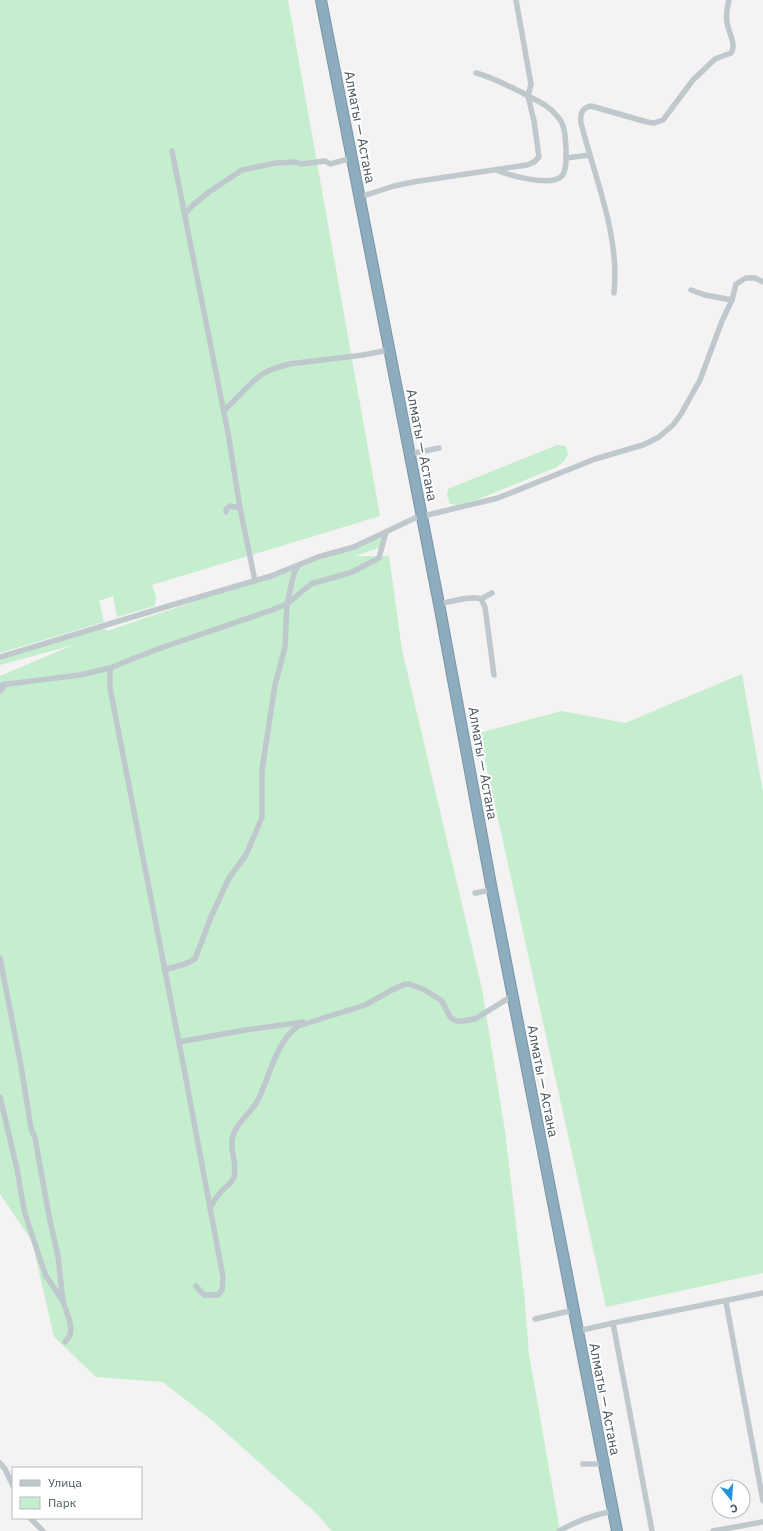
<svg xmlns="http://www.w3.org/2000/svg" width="763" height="1531" viewBox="0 0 763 1531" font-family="'IBM Plex Sans',sans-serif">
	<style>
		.green { fill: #c4eece }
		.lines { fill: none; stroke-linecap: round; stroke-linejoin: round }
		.highway-casing { stroke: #7897a9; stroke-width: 12 }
		.street { stroke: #bfc8cd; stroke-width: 5.5 }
		.highway { stroke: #8dacbd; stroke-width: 10 }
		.labels { text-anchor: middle; stroke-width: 4; stroke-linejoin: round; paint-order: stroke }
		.street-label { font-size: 14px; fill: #4b585f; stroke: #fff }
	</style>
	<rect width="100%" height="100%" fill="#f4f2f2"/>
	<g class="green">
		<path d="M 0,0 L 288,0 L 380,516 L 152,585 L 156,596 L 155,606 L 117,617 L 113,596 L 99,601 L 104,622 L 0,653 Z"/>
		<path d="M 557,445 L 566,446 L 568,455 L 565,460 L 557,467 L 476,500 L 458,505 L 450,504 L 447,496 L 448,489 Z"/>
		<path d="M 383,533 L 379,548 L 355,556 L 389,556 L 402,650 L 482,989 L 505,1131 L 524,1293 L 529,1354 L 560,1531 L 332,1531 L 317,1514 L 214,1422 L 163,1382 L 96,1377 L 54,1337 L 32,1241 L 0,1194 L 0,676 L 73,645 L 0,665 L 0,659 L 100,629 L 105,629 L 107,631 L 255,581 L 318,557 L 332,557 L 332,555 Z"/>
		<path d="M 742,674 L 763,792 L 763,1273 L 606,1307 L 479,733 L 562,711 L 625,723 Z"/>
	</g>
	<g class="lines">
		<g class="highway-casing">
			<path id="highway" d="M 321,0 L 439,604 L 492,890 L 617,1531"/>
		</g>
		<g class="street">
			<path d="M 476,73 C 492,77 506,85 521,92 C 535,100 548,104 558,117 C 566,126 565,139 566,149 C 566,157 567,170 562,176 C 551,187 510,176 497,170"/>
			<path d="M 172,151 L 228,433 L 240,508 L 255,581"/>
			<path d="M 566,158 L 590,155"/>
			<path d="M 360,197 L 394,186 L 413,182 L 527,165 L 534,162 L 539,157 L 534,121 L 528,96 L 531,84 L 516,0"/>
			<path d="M 185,214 L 193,205 L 209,192 L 242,170 L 276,163 L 296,162 L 301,164 L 310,163 L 325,161 L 330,164 L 352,158"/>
			<path d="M 691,290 L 705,295 L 732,300"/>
			<path d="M 614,293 C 620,235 595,179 581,123 C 580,115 581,108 591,106 L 647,122 L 654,123 L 663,120 L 693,80 L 715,59 L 731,53 C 737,44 728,32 727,22 C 726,15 727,7 729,0"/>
			<path d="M 224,410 C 239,398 250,380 268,371 C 275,368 282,366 289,364 L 363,355 L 389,350"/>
			<path d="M 410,454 L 439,448"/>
			<path d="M 226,512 L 227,508 L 230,506 L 240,508"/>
			<path d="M 481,599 L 492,593"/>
			<path d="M 439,604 C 449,602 472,595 481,599 L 485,607 L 494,675"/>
			<path d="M 0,657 L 172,605 L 271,576 L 318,557 L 354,547 L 415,518 L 498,498 L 595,459 L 643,445 L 659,437 L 673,425 L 681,414 L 700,380 L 722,321 L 732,300 L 736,284 L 746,278 L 755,278 L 763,282"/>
			<path d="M 110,668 L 110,688 L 182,1058 L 223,1277 L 222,1290 L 218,1295 L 204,1295 L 196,1286"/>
			<path d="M 0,685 L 80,675 L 110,668 L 155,650 L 272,610 L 287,604 L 311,584 L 352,572 L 379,558 L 386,532"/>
			<path d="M 0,691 L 6,684"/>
			<path d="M 475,893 L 492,890"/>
			<path d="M 0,958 L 21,1066 L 31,1128 L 35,1138 L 49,1216 L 58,1256 L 63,1301"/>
			<path d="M 164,970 L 185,964 L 195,959 L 211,917 L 229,878 L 246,855 L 262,817 L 262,770 L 275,685 L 285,647 L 287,604 L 294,573 L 298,566"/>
			<path d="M 179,1042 L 245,1030 L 303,1022"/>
			<path d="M 0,1097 L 17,1169 L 24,1210 L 35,1244 L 46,1276 L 63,1301 L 70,1322 L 71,1330 L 70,1335 L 65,1342"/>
			<path d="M 210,1208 C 213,1203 216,1197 220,1193 C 224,1187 232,1184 234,1177 C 237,1164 231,1153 232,1141 C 234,1123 251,1114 258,1100 C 270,1076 275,1043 298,1026 L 365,1005 L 392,990 L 405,984 L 409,984 L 423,989 L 442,1001 L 450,1017 L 456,1021 L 464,1021 L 475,1019 L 512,996"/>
			<path d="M 726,1302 L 763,1501"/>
			<path d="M 535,1319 L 574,1310"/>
			<path d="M 613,1323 L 652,1531"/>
			<path d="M 578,1331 L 613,1323 L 763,1293"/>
			<path d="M 0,1463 L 5,1469 L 13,1486"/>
			<path d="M 583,1464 L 604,1464"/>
			<path d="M 30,1518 L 43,1531"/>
			<path d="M 559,1531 C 576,1521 594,1515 613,1511"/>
			<path d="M 713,1531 L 763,1522"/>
		</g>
		<use href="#highway" class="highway"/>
	</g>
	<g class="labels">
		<g class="street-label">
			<text transform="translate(360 127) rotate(79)" y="5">Алматы — Астана</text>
			<text transform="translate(422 445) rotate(79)" y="5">Алматы — Астана</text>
			<text transform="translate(483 763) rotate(80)" y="5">Алматы — Астана</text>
			<text transform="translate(543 1081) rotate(79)" y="5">Алматы — Астана</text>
			<text transform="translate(605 1399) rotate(79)" y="5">Алматы — Астана</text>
		</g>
	</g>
	<rect x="12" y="1467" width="130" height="52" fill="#ffffff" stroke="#b7bcbf"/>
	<rect x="20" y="1480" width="20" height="6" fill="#bfc8cd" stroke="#b7bcbf"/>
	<text x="48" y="1487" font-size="12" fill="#4b585f">Улица</text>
	<rect x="20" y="1497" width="20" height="12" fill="#c4eece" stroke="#b7bcbf"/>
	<text x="48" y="1507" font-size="12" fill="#4b585f">Парк</text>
	<g transform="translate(731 1499) rotate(163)"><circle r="19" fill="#ffffff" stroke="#b7bcbf"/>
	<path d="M0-3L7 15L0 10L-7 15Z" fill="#2592dc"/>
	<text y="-6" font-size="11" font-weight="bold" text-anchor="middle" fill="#4b585f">С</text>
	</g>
</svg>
